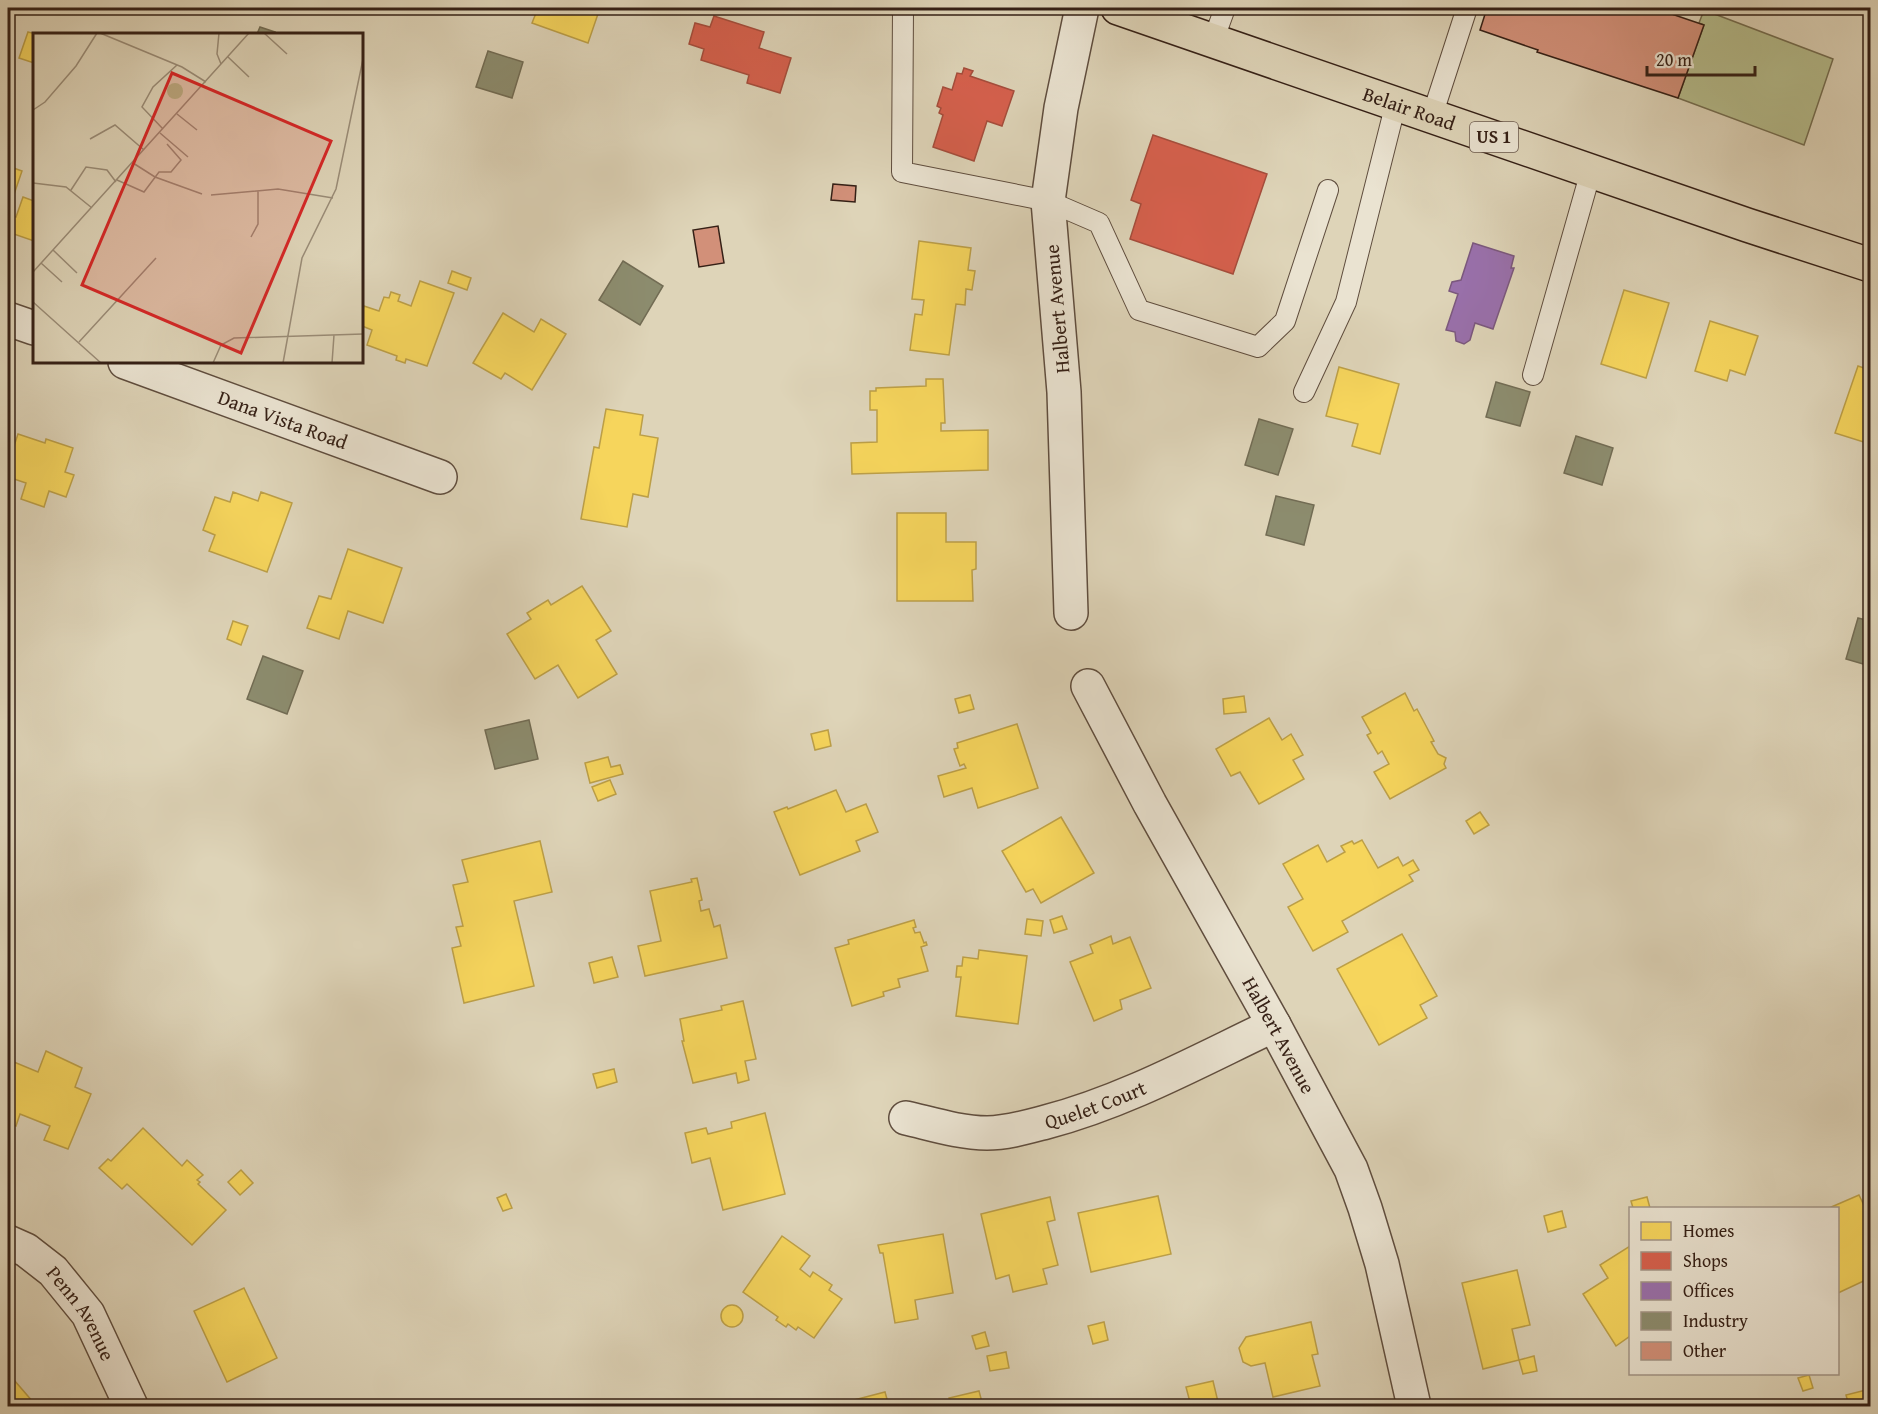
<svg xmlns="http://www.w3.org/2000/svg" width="1878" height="1414" viewBox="0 0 1878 1414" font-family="'Gentium Book Plus',serif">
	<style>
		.green { fill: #b5bc8c; stroke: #756e51; stroke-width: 1.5 }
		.homes { fill: #f6d55c; stroke: #bc9f47; stroke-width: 1.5 }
		.shops { fill: #d6604d; stroke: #a64d3c; stroke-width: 1.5 }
		.offices { fill: #9970ab; stroke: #7b587e; stroke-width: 1.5 }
		.industry { fill: #8c8c6e; stroke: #726c54; stroke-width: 1.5 }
		.building { fill: #d29079; stroke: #352016; stroke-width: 1.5 }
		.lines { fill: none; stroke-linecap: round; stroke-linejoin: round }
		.service-casing { stroke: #5f4d3e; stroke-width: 22 }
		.minor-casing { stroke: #5f4d3e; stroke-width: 36 }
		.trunk-casing { stroke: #352016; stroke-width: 36 }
		.service { stroke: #eae3d1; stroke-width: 20 }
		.minor { stroke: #eae3d1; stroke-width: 33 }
		.trunk { stroke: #ded4b8; stroke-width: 33 }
		.labels { text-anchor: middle; stroke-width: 6; stroke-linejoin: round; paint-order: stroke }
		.shield { fill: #eae3d1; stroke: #6b5a4e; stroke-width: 1.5 }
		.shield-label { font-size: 18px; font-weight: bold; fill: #352016 }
		.street-label { font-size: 20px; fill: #352016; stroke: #eae3d1 }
		.inset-road { fill: none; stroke: #9a8c77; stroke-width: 1.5 }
		.view { fill: #d62828; fill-opacity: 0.15; stroke: #d62828; stroke-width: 3 }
		.inset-edge { fill: none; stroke: #352016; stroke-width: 3 }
	</style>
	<rect width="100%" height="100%" fill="#ded4b8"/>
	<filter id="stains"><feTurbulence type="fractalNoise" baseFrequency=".00333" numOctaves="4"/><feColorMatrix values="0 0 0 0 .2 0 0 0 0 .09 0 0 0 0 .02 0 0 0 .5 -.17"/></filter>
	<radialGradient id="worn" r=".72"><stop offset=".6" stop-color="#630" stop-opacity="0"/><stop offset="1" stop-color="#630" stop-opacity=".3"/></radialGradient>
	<path class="green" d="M 1704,10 L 1833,59 L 1804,145 L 1678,98 L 1704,25 L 1699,23 Z"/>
	<g class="homes">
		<path d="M 538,8 L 600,8 L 588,43 L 532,23 Z"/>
		<path d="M 28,32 L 36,34 L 34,63 L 19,58 Z"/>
		<path d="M 8,166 L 22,171 L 8,212 Z"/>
		<path d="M 23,197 L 34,201 L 34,241 L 8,232 L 8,214 L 16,217 Z"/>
		<path d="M 919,241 L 971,248 L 968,270 L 975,271 L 972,290 L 966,289 L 965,305 L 956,304 L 949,355 L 910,350 L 915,314 L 922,315 L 924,300 L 912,299 Z"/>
		<path d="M 452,271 L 471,278 L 467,290 L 448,283 Z"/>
		<path d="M 420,281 L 454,293 L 427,366 L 406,359 L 405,363 L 396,360 L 397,356 L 367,345 L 372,330 L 362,326 L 362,313 L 364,306 L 379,311 L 384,297 L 389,298 L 391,292 L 400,295 L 398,301 L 411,306 Z"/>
		<path d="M 1624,290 L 1669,303 L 1646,378 L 1601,364 Z"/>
		<path d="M 503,313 L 534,332 L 541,319 L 566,334 L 532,390 L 505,373 L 501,379 L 473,363 Z"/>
		<path d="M 1710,321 L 1758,336 L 1745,375 L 1730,370 L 1727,381 L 1695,371 Z"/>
		<path d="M 1858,366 L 1870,370 L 1870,444 L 1835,433 Z"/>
		<path d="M 1339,367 L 1399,384 L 1380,454 L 1352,446 L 1358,424 L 1326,416 Z"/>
		<path d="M 926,379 L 943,379 L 945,423 L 941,423 L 941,431 L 988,430 L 988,470 L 852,474 L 851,443 L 877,442 L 877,410 L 870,410 L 870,391 L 876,391 L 876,388 L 926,386 Z"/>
		<path d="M 606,409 L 643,415 L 640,435 L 658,438 L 648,497 L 633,494 L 627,527 L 581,519 L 594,447 L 599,448 Z"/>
		<path d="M 18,434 L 45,443 L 46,439 L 73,448 L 65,472 L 74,475 L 66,497 L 49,491 L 44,507 L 21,499 L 26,483 L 8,477 L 8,464 Z"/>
		<path d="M 233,492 L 258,501 L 261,492 L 292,503 L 267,572 L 209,551 L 215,535 L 203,530 L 215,497 L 230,502 Z"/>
		<path d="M 897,513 L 946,513 L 946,542 L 976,542 L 976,569 L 972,570 L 973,601 L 897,601 Z"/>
		<path d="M 348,549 L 402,568 L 383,623 L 348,611 L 339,639 L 307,628 L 319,596 L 331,599 Z"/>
		<path d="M 582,586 L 611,631 L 596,640 L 617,674 L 578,698 L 558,665 L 535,679 L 507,634 L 531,619 L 527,613 L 548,600 L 551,605 Z"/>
		<path d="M 233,621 L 248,626 L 241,645 L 227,639 Z"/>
		<path d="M 1405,693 L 1414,711 L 1417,709 L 1434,741 L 1431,742 L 1438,754 L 1446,758 L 1444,764 L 1446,768 L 1390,799 L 1374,772 L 1389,764 L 1382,751 L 1378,754 L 1367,735 L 1371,733 L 1362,717 Z"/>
		<path d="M 970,695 L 974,709 L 959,713 L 955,699 Z"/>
		<path d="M 1244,696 L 1246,712 L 1224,714 L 1223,699 Z"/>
		<path d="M 1269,718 L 1282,740 L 1291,734 L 1303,755 L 1293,760 L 1304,779 L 1259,804 L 1240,772 L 1231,776 L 1216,749 Z"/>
		<path d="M 1017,724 L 1038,788 L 978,808 L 972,788 L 944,797 L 938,776 L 966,768 L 964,764 L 960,766 L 954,749 L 958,748 L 957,743 Z"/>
		<path d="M 828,730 L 831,746 L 815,750 L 811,734 Z"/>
		<path d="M 608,757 L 611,767 L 620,765 L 623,774 L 590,783 L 585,763 Z"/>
		<path d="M 610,780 L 616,794 L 598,801 L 592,787 Z"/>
		<path d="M 836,790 L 846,812 L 866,804 L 878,832 L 856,841 L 860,851 L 800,875 L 774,812 L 787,807 L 788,809 Z"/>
		<path d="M 1480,812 L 1489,825 L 1474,834 L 1466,821 Z"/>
		<path d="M 1061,817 L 1094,873 L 1041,903 L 1033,889 L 1026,892 L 1002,851 Z"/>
		<path d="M 1362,840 L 1378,868 L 1398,857 L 1403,866 L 1413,860 L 1419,870 L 1409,875 L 1413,881 L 1342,921 L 1348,932 L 1313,951 L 1288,907 L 1303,899 L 1283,864 L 1318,845 L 1327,862 L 1345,852 L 1341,846 L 1352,841 L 1354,844 Z"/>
		<path d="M 540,841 L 552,892 L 514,901 L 534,986 L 464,1003 L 452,948 L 461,946 L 456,927 L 463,926 L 453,885 L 468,882 L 462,860 Z"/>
		<path d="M 697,878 L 702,900 L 699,901 L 701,911 L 709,909 L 714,927 L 720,925 L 727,958 L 645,976 L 638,946 L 661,941 L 650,891 L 692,882 L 691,879 Z"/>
		<path d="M 1062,916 L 1067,929 L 1054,933 L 1050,920 Z"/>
		<path d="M 1027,919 L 1043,921 L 1041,936 L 1025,934 Z"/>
		<path d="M 914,920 L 916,927 L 913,928 L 915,933 L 920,932 L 924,943 L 926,942 L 927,945 L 921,947 L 928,971 L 898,979 L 900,987 L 883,992 L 884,996 L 852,1006 L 835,948 L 849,944 L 848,940 Z"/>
		<path d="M 1402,934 L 1437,996 L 1420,1005 L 1427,1018 L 1379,1045 L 1337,969 Z"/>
		<path d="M 1111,936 L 1113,944 L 1130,937 L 1151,988 L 1120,1000 L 1122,1009 L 1094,1021 L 1070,962 L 1093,953 L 1090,945 Z"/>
		<path d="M 979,950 L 1027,956 L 1018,1024 L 956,1016 L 961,977 L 956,977 L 957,966 L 962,966 L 963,957 L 978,959 Z"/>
		<path d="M 612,957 L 618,977 L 594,983 L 589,963 Z"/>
		<path d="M 743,1001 L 756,1059 L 745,1061 L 749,1080 L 738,1083 L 736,1073 L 693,1083 L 682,1041 L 684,1041 L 680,1019 L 722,1010 L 721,1006 Z"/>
		<path d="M 46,1051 L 82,1068 L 75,1087 L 91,1094 L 68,1149 L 44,1140 L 50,1126 L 20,1114 L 16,1126 L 8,1123 L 8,1078 L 14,1062 L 38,1072 Z"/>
		<path d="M 614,1069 L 617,1082 L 597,1088 L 593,1074 Z"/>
		<path d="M 765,1113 L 785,1194 L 723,1210 L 710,1158 L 692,1163 L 685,1133 L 706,1128 L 708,1134 L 732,1128 L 731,1122 Z"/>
		<path d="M 143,1128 L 182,1166 L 187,1160 L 203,1175 L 197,1180 L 200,1182 L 198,1184 L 226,1210 L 192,1245 L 127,1184 L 122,1189 L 99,1168 L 108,1159 L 111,1161 Z"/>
		<path d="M 241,1170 L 253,1183 L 240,1195 L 228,1182 Z"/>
		<path d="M 506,1194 L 512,1208 L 503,1211 L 497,1198 Z"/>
		<path d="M 1859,1195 L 1870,1218 L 1870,1278 L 1838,1293 L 1838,1208 L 1829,1208 Z"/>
		<path d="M 1158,1196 L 1171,1254 L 1091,1272 L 1078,1213 Z"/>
		<path d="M 1050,1197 L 1055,1220 L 1047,1222 L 1058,1265 L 1043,1269 L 1047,1284 L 1013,1292 L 1009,1275 L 996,1279 L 981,1214 Z"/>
		<path d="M 1647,1197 L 1650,1208 L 1633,1208 L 1631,1201 Z"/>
		<path d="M 1562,1211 L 1566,1227 L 1548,1232 L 1544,1216 Z"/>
		<path d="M 943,1234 L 953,1293 L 915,1300 L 918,1319 L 895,1323 L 883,1253 L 880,1253 L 878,1245 Z"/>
		<path d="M 782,1236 L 810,1256 L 800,1269 L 810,1277 L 813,1272 L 832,1285 L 829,1290 L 842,1299 L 814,1338 L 798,1327 L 796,1330 L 788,1324 L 786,1327 L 776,1320 L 778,1317 L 743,1292 Z"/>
		<path d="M 1630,1246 L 1630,1336 L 1616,1346 L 1583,1294 L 1608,1278 L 1600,1265 Z"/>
		<path d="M 1517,1270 L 1530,1325 L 1512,1329 L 1519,1360 L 1483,1369 L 1462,1283 Z"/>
		<path d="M 244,1288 L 277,1358 L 227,1382 L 194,1311 Z"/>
		<circle cx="732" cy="1316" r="11"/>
		<path d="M 1104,1322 L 1108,1340 L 1093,1344 L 1088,1326 Z"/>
		<path d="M 1311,1322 L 1318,1354 L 1312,1355 L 1320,1386 L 1273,1397 L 1265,1363 L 1251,1366 L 1243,1362 L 1239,1348 L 1246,1337 Z"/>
		<path d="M 985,1332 L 989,1346 L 976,1349 L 972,1336 Z"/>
		<path d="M 1006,1352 L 1009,1368 L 990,1371 L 987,1356 Z"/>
		<path d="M 1534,1356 L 1537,1371 L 1523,1374 L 1519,1360 Z"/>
		<path d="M 8,1373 L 33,1402 L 28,1406 L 8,1406 Z"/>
		<path d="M 1809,1375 L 1813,1388 L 1803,1391 L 1798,1378 Z"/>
		<path d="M 1213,1381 L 1219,1406 L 1191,1406 L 1186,1387 Z"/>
		<path d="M 1870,1389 L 1870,1406 L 1849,1406 L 1846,1395 Z"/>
		<path d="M 979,1391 L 983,1406 L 951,1406 L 949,1398 Z"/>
		<path d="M 885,1392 L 889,1406 L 851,1406 L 850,1401 Z"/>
		<path d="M 1811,1400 L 1812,1406 L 1778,1406 Z"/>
	</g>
	<g class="shops">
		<path d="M 714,16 L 764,32 L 759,48 L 791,58 L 780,93 L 747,83 L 749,75 L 701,60 L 704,49 L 689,44 L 695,23 L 710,27 Z"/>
		<path d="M 964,68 L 973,71 L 970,76 L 1014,91 L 1002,126 L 987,121 L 974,161 L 933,147 L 943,115 L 939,113 L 941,108 L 937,106 L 943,87 L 952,90 L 957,73 L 962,74 Z"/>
		<path d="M 1153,135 L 1267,174 L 1233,274 L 1130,239 L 1141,204 L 1131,200 Z"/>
	</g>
	<path class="offices" d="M 1473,243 L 1514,256 L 1511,268 L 1514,268 L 1493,329 L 1475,323 L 1470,340 L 1464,344 L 1456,341 L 1455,332 L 1446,330 L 1458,294 L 1449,291 L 1452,282 L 1461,280 Z"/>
	<g class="industry">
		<path d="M 260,27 L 275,32 L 274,34 L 257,34 Z"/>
		<path d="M 488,51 L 523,62 L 512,98 L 476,87 Z"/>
		<path d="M 623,261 L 663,286 L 640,325 L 599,300 Z"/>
		<path d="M 1496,382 L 1530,392 L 1520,426 L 1486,417 Z"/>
		<path d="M 1259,419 L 1293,429 L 1278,475 L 1245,465 Z"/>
		<path d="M 1576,436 L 1613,448 L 1602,485 L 1564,473 Z"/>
		<path d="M 1276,496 L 1314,505 L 1304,545 L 1266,535 Z"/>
		<path d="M 1858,618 L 1870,621 L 1870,666 L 1846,659 Z"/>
		<path d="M 263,656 L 303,671 L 287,714 L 247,699 Z"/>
		<path d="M 529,720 L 538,759 L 495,769 L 485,730 Z"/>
	</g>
	<g class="building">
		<path d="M 1487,8 L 1654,8 L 1704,25 L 1678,98 L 1537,52 L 1538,50 L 1480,30 Z"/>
		<path d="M 833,184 L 856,186 L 855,202 L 831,200 Z"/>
		<path d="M 718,226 L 724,263 L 699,267 L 693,230 Z"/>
	</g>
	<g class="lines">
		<g class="service-casing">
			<g id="service">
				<path d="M 903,8 L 902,172 L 1048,201 L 1099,223 L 1139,310 L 1258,347 L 1285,321 L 1328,190"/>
				<path d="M 1213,41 L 1225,8"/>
				<path d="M 1432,116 L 1467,8"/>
				<path d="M 1533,375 L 1591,171"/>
				<path d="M 1304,392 L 1346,302 L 1396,103"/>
			</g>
		</g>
		<g class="minor-casing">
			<g id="minor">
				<path d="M 8,319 L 34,328"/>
				<path id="s1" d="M 125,362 L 440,477"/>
				<path d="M 1071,613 L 1064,392 L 1048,201 L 1061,108 L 1082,8"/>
				<path id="s2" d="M 1088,686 L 1150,804 L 1274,1025 L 1351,1169 L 1365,1208 L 1382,1264 L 1414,1406"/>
				<path id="s3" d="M 906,1118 C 932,1124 960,1133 987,1133 C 1007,1133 1027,1127 1046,1122 C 1126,1101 1200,1060 1274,1025"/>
				<path id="s4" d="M 8,1242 L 26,1250 L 53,1271 L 88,1314 L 131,1406"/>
			</g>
		</g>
		<g class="trunk-casing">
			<g id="trunk">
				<path id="s5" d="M 1118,8 L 1747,225 L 1870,265"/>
			</g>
		</g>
		<use href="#service" class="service"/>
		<use href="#minor" class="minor"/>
		<use href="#trunk" class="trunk"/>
	</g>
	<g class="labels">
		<rect class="shield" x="1470" y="122" width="48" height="30" rx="4.5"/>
		<g class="shield-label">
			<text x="1494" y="143">US 1</text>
		</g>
		<g class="street-label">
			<text dy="7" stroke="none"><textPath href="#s5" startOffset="308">Belair Road</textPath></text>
			<text transform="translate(1057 309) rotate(-95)" y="7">Halbert Avenue</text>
			<text dy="7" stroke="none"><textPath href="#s1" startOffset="168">Dana Vista Road</textPath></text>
			<text dy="7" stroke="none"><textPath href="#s2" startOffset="398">Halbert Avenue</textPath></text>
			<text dy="7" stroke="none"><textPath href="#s3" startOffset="195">Quelet Court</textPath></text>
			<text dy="7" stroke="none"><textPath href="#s4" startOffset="105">Penn Avenue</textPath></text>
		</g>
	</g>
	<g transform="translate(33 33)">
		<rect width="330" height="330" fill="#ded4b8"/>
		<path d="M134 58a8 8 0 1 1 16 0a8 8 0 1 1-16 0Z" fill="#b5bc8c"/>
		<path class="inset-road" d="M 67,0 L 149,34 L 173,49M 186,0 L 184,21 L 188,31M 231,0 L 254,21M 195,24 L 216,44M 0,77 L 12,69 L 43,33 L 64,0M 144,81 L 164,97M 130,96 L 109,74 L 120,54 L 144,32M 127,100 L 155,124M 57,106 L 82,92 L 111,117M 100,130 L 122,144 L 169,161M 84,147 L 111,159 L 126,139 L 138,139 L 148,127 L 134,111M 0,150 L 33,154 L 59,175M 38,157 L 53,134 L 74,137 L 83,149M 178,162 L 245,156 L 300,165M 218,204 L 225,191 L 225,158M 20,217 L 44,240M 8,230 L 29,249M 0,239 L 216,0M 0,269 L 68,330M 46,309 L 123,225M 180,330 L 188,312 L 201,305 L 330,301M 250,330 L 269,225 L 303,156 L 330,26M 299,330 L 301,302"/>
		<path class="view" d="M 139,40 L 298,108 L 208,320 L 49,252 Z"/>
		<rect width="330" height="330" class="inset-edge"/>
	</g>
	<rect width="1878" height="1414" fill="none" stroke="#ded4b8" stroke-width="30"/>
	<rect x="9" y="9" width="1860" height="1396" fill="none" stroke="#352016" stroke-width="3"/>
	<rect x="15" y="15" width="1848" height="1384" fill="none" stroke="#352016" stroke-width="1.5"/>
	<rect x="1629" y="1207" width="210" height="168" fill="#eae3d1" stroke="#a29586" stroke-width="1.5"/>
	<rect x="1641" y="1222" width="30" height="18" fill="#f6d55c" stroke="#a29586" stroke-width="1.5"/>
	<text x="1683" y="1237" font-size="18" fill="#352016">Homes</text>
	<rect x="1641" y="1252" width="30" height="18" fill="#d6604d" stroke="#a29586" stroke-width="1.5"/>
	<text x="1683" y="1267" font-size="18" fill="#352016">Shops</text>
	<rect x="1641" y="1282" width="30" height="18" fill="#9970ab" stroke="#a29586" stroke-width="1.5"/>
	<text x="1683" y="1297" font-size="18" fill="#352016">Offices</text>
	<rect x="1641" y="1312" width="30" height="18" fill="#8c8c6e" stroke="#a29586" stroke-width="1.5"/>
	<text x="1683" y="1327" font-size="18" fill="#352016">Industry</text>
	<rect x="1641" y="1342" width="30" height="18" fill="#d29079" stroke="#a29586" stroke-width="1.5"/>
	<text x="1683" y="1357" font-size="18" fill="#352016">Other</text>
	<path d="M1647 66v9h108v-9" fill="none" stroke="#352016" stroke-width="3"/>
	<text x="1656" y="66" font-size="18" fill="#352016" stroke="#eae3d1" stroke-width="4.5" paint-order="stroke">20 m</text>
	<rect width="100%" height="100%" filter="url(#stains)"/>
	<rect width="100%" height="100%" fill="url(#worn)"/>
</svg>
